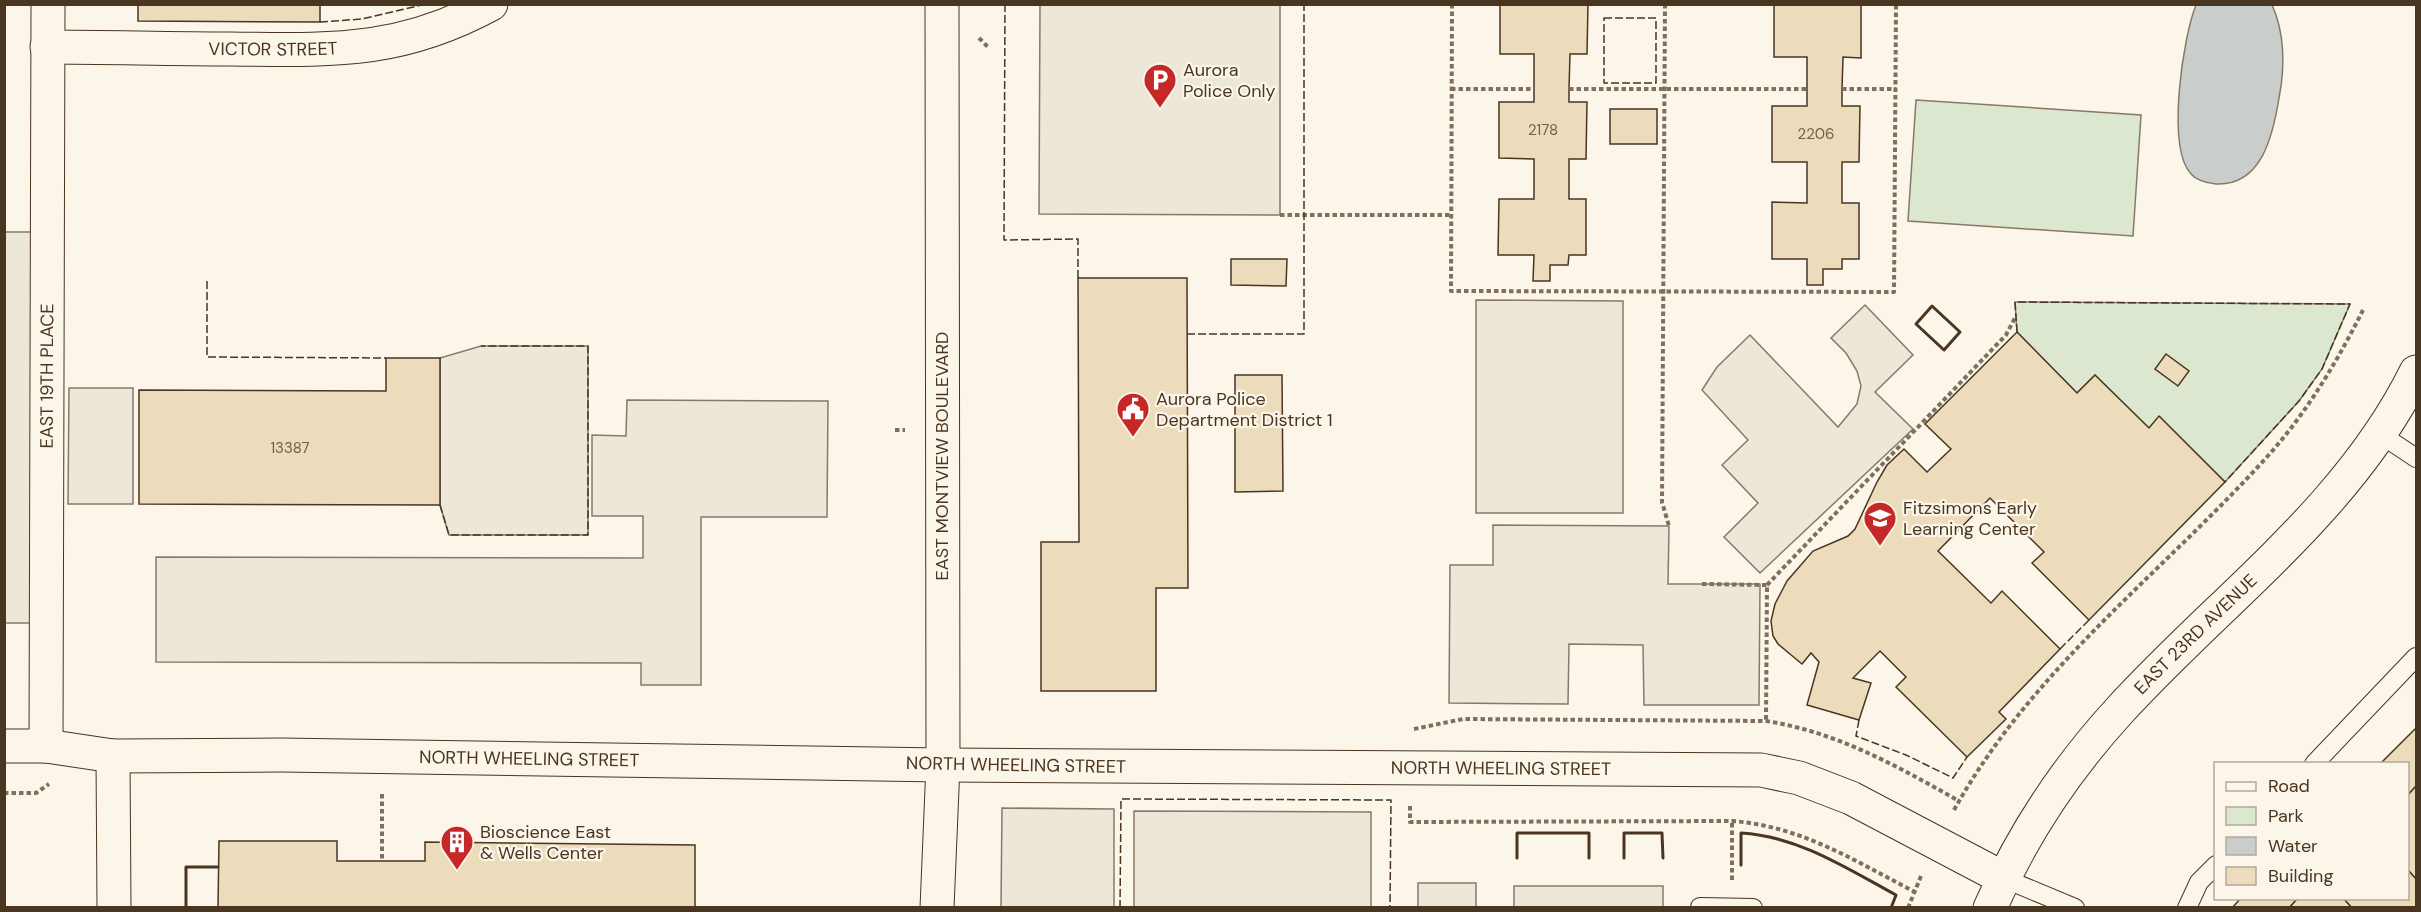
<svg xmlns="http://www.w3.org/2000/svg" width="2421" height="912" viewBox="0 0 2421 912" font-family="'DM Sans',sans-serif">
	<style>
		.green { fill: #dce7d0; stroke: #887966; stroke-width: 1.5 }
		.parking { fill: #ede7d9; stroke: #887966; stroke-width: 1.5 }
		.water { fill: #c9cecd; stroke: #887966; stroke-width: 1.5 }
		.building { fill: #ecdcbc; stroke: #4a3520; stroke-width: 1.5 }
		.lines { fill: none; stroke-linecap: round; stroke-linejoin: round }
		.lane-casing { stroke: #4a3520; stroke-width: 20 }
		.street-casing { stroke: #4a3520; stroke-width: 35 }
		.secondary-casing { stroke: #4a3520; stroke-width: 35 }
		.path { stroke: #7f6f5c; stroke-width: 4; stroke-dasharray: 4.5 3; stroke-linecap: butt }
		.lane { stroke: #fbf6e9; stroke-width: 18 }
		.street { stroke: #fbf6e9; stroke-width: 33 }
		.secondary { stroke: #fbf6e9; stroke-width: 33 }
		.fence { stroke: #4a3520; stroke-width: 1.5; stroke-dasharray: 8 3; stroke-linecap: butt }
		.wall { stroke: #4a3520; stroke-width: 3 }
		.labels { text-anchor: middle; stroke-width: 4.5; stroke-linejoin: round; paint-order: stroke }
		.number-label { font-size: 15px; fill: #725f47 }
		.street-label { font-size: 18px; fill: #4a3520; stroke: #fbf6e9 }
		.poi-label { font-size: 18px; fill: #4a3520; stroke: #fbf6e9; text-anchor: start }
	</style>
	<rect width="100%" height="100%" fill="#fbf6e9"/>
	<g class="green">
		<path d="M 1916,100 L 2141,115 L 2133,236 L 1908,221 Z"/>
		<path d="M 2015,302 L 2350,304 L 2322,369 L 2299,401 L 2225,482 L 2160,417 L 2149,428 L 2095,375 L 2077,393 L 2017,332 Z"/>
	</g>
	<g class="parking">
		<path d="M 1040,5 L 1280,5 L 1280,215 L 1039,214 Z"/>
		<path d="M 4,232 L 46,232 L 46,623 L 5,623 Z"/>
		<path d="M 1476,300 L 1623,301 L 1623,513 L 1476,513 Z"/>
		<path d="M 1865,305 L 1913,355 L 1875,392 L 1913,429 L 1760,573 L 1724,537 L 1758,503 L 1722,465 L 1748,440 L 1702,390 L 1717,367 L 1750,335 L 1838,427 L 1857,404 L 1861,386 L 1857,371 L 1846,353 L 1831,338 Z"/>
		<path d="M 481,346 L 588,346 L 588,535 L 449,535 L 440,505 L 440,358 Z"/>
		<path d="M 69,388 L 133,388 L 133,504 L 68,504 Z"/>
		<path d="M 627,400 L 828,401 L 827,517 L 701,517 L 701,685 L 641,685 L 641,663 L 156,662 L 156,557 L 643,558 L 643,516 L 592,516 L 592,435 L 626,436 Z"/>
		<path d="M 1493,525 L 1669,526 L 1668,584 L 1760,584 L 1759,705 L 1644,705 L 1643,645 L 1569,644 L 1568,704 L 1449,703 L 1450,565 L 1493,565 Z"/>
		<path d="M 1002,808 L 1114,809 L 1114,907 L 1001,907 Z"/>
		<path d="M 1134,811 L 1371,812 L 1371,907 L 1134,907 Z"/>
		<rect x="1418" y="883" width="58" height="24"/>
		<rect x="1514" y="886" width="149" height="21"/>
	</g>
	<path class="water" d="M 2196,5 L 2272,5 C 2285,33 2285,68 2279,98 C 2273,135 2262,186 2216,184 C 2207,183 2197,181 2191,174 C 2166,147 2183,37 2196,5 Z"/>
	<g class="building">
		<path d="M 138,4 L 320,4 L 320,22 L 138,21 Z"/>
		<path d="M 1500,4 L 1588,4 L 1587,54 L 1570,54 L 1569,89 L 1569,102 L 1587,102 L 1586,159 L 1569,159 L 1569,199 L 1586,199 L 1586,255 L 1569,255 L 1568,265 L 1550,265 L 1550,281 L 1533,281 L 1534,255 L 1498,255 L 1499,199 L 1534,199 L 1534,159 L 1499,158 L 1499,102 L 1534,102 L 1534,54 L 1500,54 Z"/>
		<path d="M 1774,4 L 1861,4 L 1861,58 L 1843,57 L 1842,89 L 1842,106 L 1860,106 L 1859,162 L 1842,162 L 1842,203 L 1859,203 L 1859,259 L 1842,259 L 1842,269 L 1823,269 L 1823,285 L 1807,285 L 1807,259 L 1772,259 L 1772,202 L 1807,203 L 1807,162 L 1772,162 L 1772,106 L 1807,106 L 1807,57 L 1774,57 Z"/>
		<rect x="1610" y="109" width="47" height="35"/>
		<path d="M 1231,259 L 1287,259 L 1286,286 L 1231,285 Z"/>
		<path d="M 1078,278 L 1187,278 L 1188,588 L 1156,588 L 1156,691 L 1041,691 L 1041,542 L 1079,542 Z"/>
		<path d="M 2017,332 L 2077,393 L 2095,375 L 2149,428 L 2159,416 L 2225,482 L 2089,620 L 2032,563 L 2044,552 L 1990,498 L 1938,551 L 1991,603 L 2002,591 L 2060,649 L 1999,712 L 2006,719 L 1967,757 L 1896,687 L 1906,677 L 1880,651 L 1853,678 L 1871,683 L 1859,720 L 1807,705 L 1819,662 L 1811,653 L 1802,664 L 1778,644 L 1773,636 L 1771,621 L 1775,604 L 1787,581 L 1813,551 L 1848,536 L 1855,529 L 1877,482 L 1887,465 L 1904,449 L 1927,472 L 1951,449 L 1925,424 Z"/>
		<path d="M 2166,354 L 2189,371 L 2178,386 L 2155,369 Z"/>
		<path d="M 386,358 L 440,358 L 440,505 L 139,504 L 139,390 L 386,391 Z"/>
		<path d="M 1235,375 L 1282,375 L 1283,491 L 1235,492 Z"/>
		<path d="M 2416,728 L 2416,786 L 2408,795 L 2408,764 L 2380,764 Z"/>
		<path d="M 2416,786 L 2416,879 L 2408,870 L 2408,795 Z"/>
		<path d="M 219,841 L 337,841 L 337,861 L 425,861 L 425,842 L 695,845 L 695,908 L 218,908 Z"/>
		<path d="M 2408,870 L 2416,879 L 2416,908 L 2352,908 L 2343,898 L 2408,898 Z"/>
		<path d="M 2241,898 L 2298,898 L 2289,908 L 2232,908 Z"/>
		<path d="M 2298,898 L 2343,898 L 2352,908 L 2289,908 Z"/>
	</g>
	<g class="lines">
		<g class="lane-casing">
			<g id="lane">
				<path d="M 2380,434 L 2416,458"/>
				<path d="M 2314,764 L 2416,657"/>
				<path d="M 2003,878 L 2075,908"/>
				<path d="M 1700,907 L 1753,908"/>
				<path d="M 2187,908 L 2199,882 L 2216,865"/>
			</g>
		</g>
		<g class="street-casing">
			<g id="street">
				<path id="s1" d="M 47,47 C 108,47 169,49 230,49 C 331,50 399,54 491,4"/>
				<path id="s2" d="M 46,746 L 48,4"/>
				<path d="M 113,756 L 114,908"/>
				<path id="s3" d="M 943,765 L 1761,770 L 1799,778 L 1851,798 L 2003,878"/>
				<path id="s4" d="M 1990,908 C 2022,835 2065,770 2119,711 C 2220,600 2348,510 2416,372"/>
			</g>
		</g>
		<g class="secondary-casing">
			<g id="secondary">
				<path id="s5" d="M 4,746 L 46,746 L 113,756 L 281,755 L 943,765"/>
				<path d="M 937,908 L 943,765 L 942,4"/>
			</g>
		</g>
		<g class="path">
			<path d="M 1452,4 L 1451,291 L 1894,292 L 1896,4"/>
			<path d="M 1665,4 L 1662,502 L 1669,526"/>
			<path d="M 979,38 L 988,47"/>
			<path d="M 1451,89 L 1534,89"/>
			<path d="M 1569,89 L 1807,89"/>
			<path d="M 1842,89 L 1896,89"/>
			<path d="M 1280,215 L 1451,215"/>
			<path d="M 895,430 L 905,430"/>
			<path d="M 1702,584 L 1767,585 L 1766,721"/>
			<path d="M 1767,585 L 2006,335 L 2016,316"/>
			<path d="M 1414,729 L 1463,719 L 1766,721 C 1837,732 1897,766 1959,801"/>
			<path d="M 4,793 L 36,793 L 49,784"/>
			<path d="M 382,794 L 382,861"/>
			<path d="M 1410,806 L 1410,822 L 1732,821 C 1801,826 1855,861 1915,892"/>
			<path d="M 1954,810 C 2033,668 2159,576 2266,458 C 2306,414 2337,362 2363,310"/>
			<path d="M 1732,880 L 1732,821"/>
			<path d="M 1908,908 L 1921,876"/>
		</g>
		<use href="#lane" class="lane"/>
		<use href="#street" class="street"/>
		<use href="#secondary" class="secondary"/>
		<g class="fence">
			<path d="M 1005,4 L 1004,240 L 1078,239 L 1078,278"/>
			<rect x="1604" y="18" width="52" height="65"/>
			<path d="M 320,22 L 362,19 L 426,4"/>
			<path d="M 207,281 L 207,357 L 386,358"/>
			<path d="M 2017,332 L 2015,302 L 2350,304 L 2322,369 L 2299,401 L 2225,482"/>
			<path d="M 1187,334 L 1304,334 L 1304,4"/>
			<path d="M 440,505 L 449,535 L 588,535 L 588,346 L 481,346"/>
			<path d="M 2060,649 L 2089,620"/>
			<path d="M 1859,720 L 1856,736 L 1906,755 L 1953,778 L 1967,757"/>
			<path d="M 1120,908 L 1121,799 L 1391,800 L 1390,908"/>
		</g>
		<g class="wall">
			<path d="M 1932,306 L 1960,332 L 1944,350 L 1916,324 Z"/>
			<path d="M 1517,858 L 1517,833 L 1589,833 L 1589,858"/>
			<path d="M 1624,858 L 1624,833 L 1662,833 L 1663,858"/>
			<path d="M 1741,865 L 1741,833 C 1798,836 1848,869 1896,895 L 1891,908"/>
			<path d="M 186,908 L 186,867 L 218,867"/>
		</g>
	</g>
	<defs>
		<g id="parking-pin" transform="scale(1.725)"><path d="M0 17L-7.5 6A9.5 9.5 0 1 1 7.5 6Z" fill="#c62828" stroke="#fbf6e9"/><path d="M-3.5-5.5H1a3.5 3.5 0 0 1 0 7H-1V5.5H-3.5ZM-1-3.4V-.6H.8a1.4 1.4 0 0 0 0-2.8Z" fill="#fff"/></g>
		<g id="civic-pin" transform="scale(1.725)"><path d="M0 17L-7.5 6A9.5 9.5 0 1 1 7.5 6Z" fill="#c62828" stroke="#fbf6e9"/><path d="M-.6-6.5H3V-4.5H.6V-3L4-1V1h2V6H-6V1h2V-1L-.6-3ZM-1.2 2.5V6h2.4V2.5Z" fill="#fff"/></g>
		<g id="school-pin" transform="scale(1.725)"><path d="M0 17L-7.5 6A9.5 9.5 0 1 1 7.5 6Z" fill="#c62828" stroke="#fbf6e9"/><path d="M0-5L7-2L0 1L-7-2ZM-4 1L0 2.5L4 1V4Q0 6-4 4Z" fill="#fff"/></g>
		<g id="building-pin" transform="scale(1.725)"><path d="M0 17L-7.5 6A9.5 9.5 0 1 1 7.5 6Z" fill="#c62828" stroke="#fbf6e9"/><path d="M-4-6H4V6H1V3H-1V6H-4ZM-2.5-4.3h1.7v1.8h-1.7ZM.8-4.3h1.7v1.8H.8ZM-2.5-1h1.7V.8h-1.7ZM.8-1h1.7V.8H.8Z" fill="#fff"/></g>
	</defs>
	<g fill-rule="evenodd">
		<use href="#parking-pin" x="1160" y="80"/>
		<use href="#civic-pin" x="1133" y="409"/>
		<use href="#school-pin" x="1880" y="518"/>
		<use href="#building-pin" x="457" y="842"/>
	</g>
	<g class="labels">
		<g class="number-label">
			<text x="1543" y="135">2178</text>
			<text x="1816" y="139">2206</text>
			<text x="290" y="453">13387</text>
		</g>
		<g class="street-label">
			<text dy="6" stroke="none"><textPath href="#s1" startOffset="226">VICTOR STREET</textPath></text>
			<text dy="6" stroke="none"><textPath href="#s2" startOffset="370">EAST 19TH PLACE</textPath></text>
			<text transform="translate(942 456) rotate(-90)" y="6">EAST MONTVIEW BOULEVARD</text>
			<text dy="6" stroke="none"><textPath href="#s4" startOffset="345">EAST 23RD AVENUE</textPath></text>
			<text dy="6" stroke="none"><textPath href="#s5" startOffset="526">NORTH WHEELING STREET</textPath></text>
			<text transform="translate(1016 765) rotate(1)" y="6">NORTH WHEELING STREET</text>
			<text dy="6" stroke="none"><textPath href="#s3" startOffset="558">NORTH WHEELING STREET</textPath></text>
		</g>
		<g class="poi-label">
			<text x="1183" y="76">Aurora<tspan x="1183" dy="21">Police Only</tspan></text>
			<text x="1156" y="405">Aurora Police<tspan x="1156" dy="21">Department District 1</tspan></text>
			<text x="1903" y="514">Fitzsimons Early<tspan x="1903" dy="21">Learning Center</tspan></text>
			<text x="480" y="838">Bioscience East<tspan x="480" dy="21">&amp; Wells Center</tspan></text>
		</g>
	</g>
	<rect width="2421" height="912" fill="none" stroke="#4a3520" stroke-width="12"/>
	<rect x="2214" y="762" width="195" height="138" fill="#fbf6e9" stroke="#b4a999" stroke-width="1.5"/>
	<rect x="2226" y="782" width="30" height="9" fill="#fbf6e9" stroke="#b4a999" stroke-width="1.5"/>
	<text x="2268" y="792" font-size="18" fill="#4a3520">Road</text>
	<rect x="2226" y="807" width="30" height="18" fill="#dce7d0" stroke="#b4a999" stroke-width="1.5"/>
	<text x="2268" y="822" font-size="18" fill="#4a3520">Park</text>
	<rect x="2226" y="837" width="30" height="18" fill="#c9cecd" stroke="#b4a999" stroke-width="1.5"/>
	<text x="2268" y="852" font-size="18" fill="#4a3520">Water</text>
	<rect x="2226" y="867" width="30" height="18" fill="#ecdcbc" stroke="#b4a999" stroke-width="1.5"/>
	<text x="2268" y="882" font-size="18" fill="#4a3520">Building</text>
</svg>
